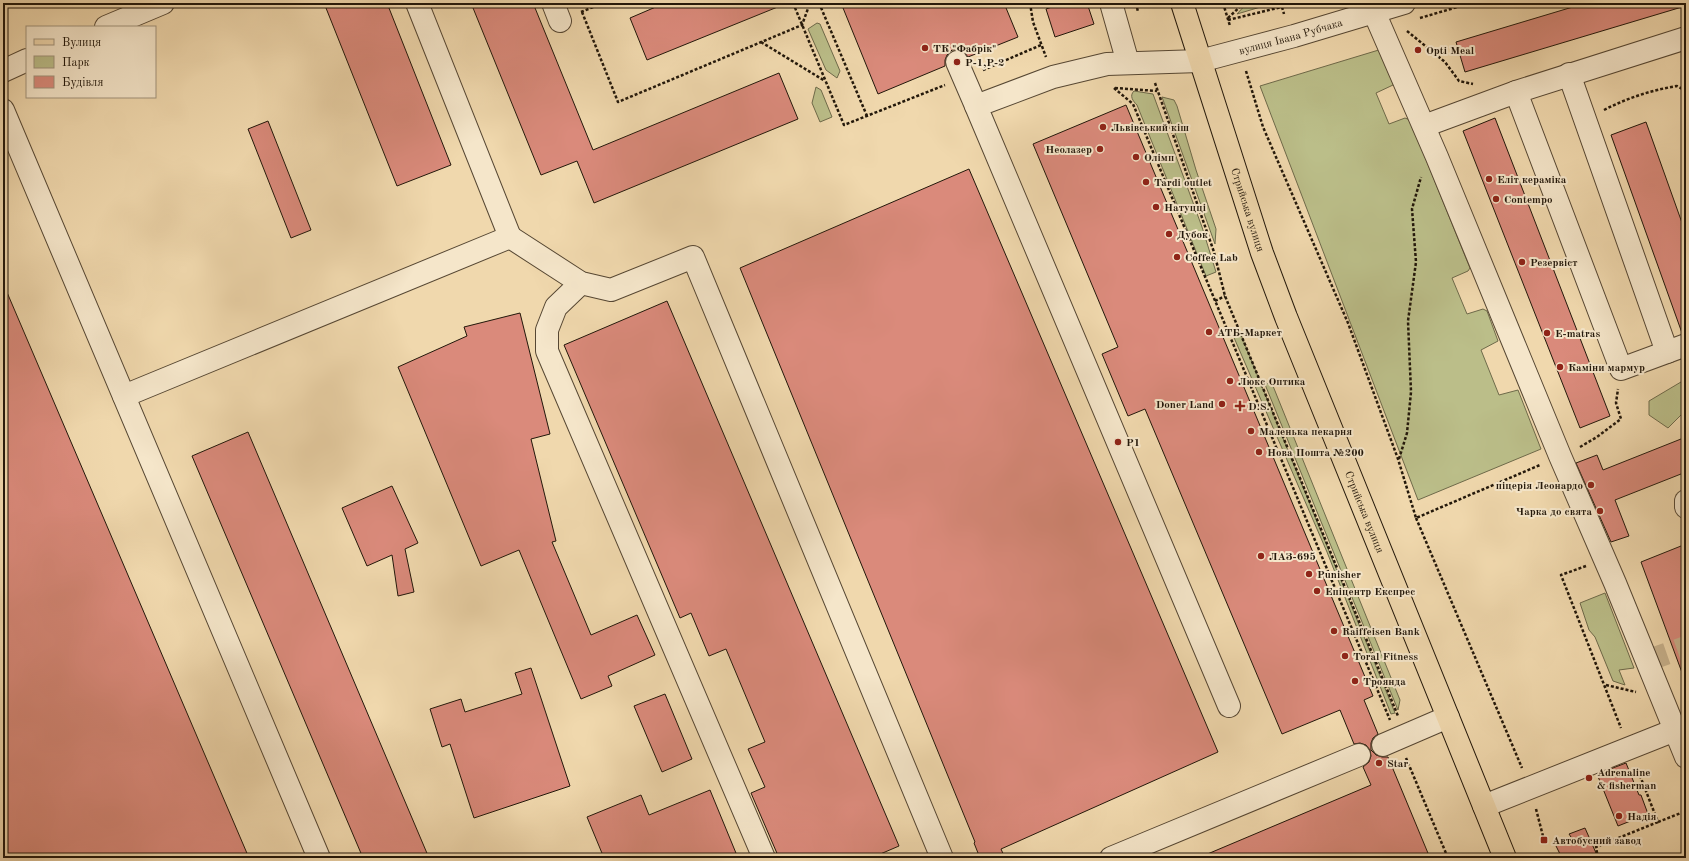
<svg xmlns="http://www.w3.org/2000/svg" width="1689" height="861" viewBox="0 0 1689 861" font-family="'Old Standard TT',serif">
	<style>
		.green { fill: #bbbe89; stroke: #6e6a4a }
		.building { fill: #da8a7b; stroke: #22170a }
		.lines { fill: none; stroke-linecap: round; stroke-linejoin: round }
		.minor-tunnel { stroke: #c7b18c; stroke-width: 22; stroke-dasharray: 22 11; stroke-linecap: butt }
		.minor-casing { stroke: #564733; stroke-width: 24 }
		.major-casing { stroke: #22170a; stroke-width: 24 }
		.path { stroke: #22170a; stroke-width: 2.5; stroke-dasharray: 3 2; stroke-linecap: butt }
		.minor { stroke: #f5e6ca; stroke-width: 22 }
		.major { stroke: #f0d8ad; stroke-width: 22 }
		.poi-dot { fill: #8f2418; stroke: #f5e6ca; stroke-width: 1.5 }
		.labels { text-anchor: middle; stroke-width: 4; stroke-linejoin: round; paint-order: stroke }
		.street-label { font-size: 11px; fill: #22170a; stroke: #f5e6ca }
		.poi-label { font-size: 11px; font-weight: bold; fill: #22170a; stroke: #f5e6ca; text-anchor: start }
	</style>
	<rect width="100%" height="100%" fill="#f0d8ad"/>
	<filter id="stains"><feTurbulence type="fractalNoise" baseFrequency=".005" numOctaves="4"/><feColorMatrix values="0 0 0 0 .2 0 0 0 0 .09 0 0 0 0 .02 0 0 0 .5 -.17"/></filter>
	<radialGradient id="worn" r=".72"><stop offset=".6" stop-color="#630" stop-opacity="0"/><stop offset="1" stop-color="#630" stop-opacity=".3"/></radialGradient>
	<g class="green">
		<path d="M 1247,3 L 1274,3 L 1237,14 Z"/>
		<path d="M 817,23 L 820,24 L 840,71 L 837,78 L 826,70 L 808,29 Z"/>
		<path d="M 1382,49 L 1395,81 L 1393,85 L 1376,93 L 1389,124 L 1405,118 L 1410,120 L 1470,268 L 1468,271 L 1452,278 L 1467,314 L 1483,309 L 1487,311 L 1498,341 L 1481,350 L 1499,395 L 1518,390 L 1541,449 L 1418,500 L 1260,86 Z"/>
		<path d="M 816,87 L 821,90 L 832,117 L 820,122 L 812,103 Z"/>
		<path d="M 1134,91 L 1153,94 L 1202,227 L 1216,272 L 1206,276 L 1137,105 C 1133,101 1129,96 1134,91 Z"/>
		<path d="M 1162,97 L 1174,100 L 1177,106 L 1196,170 L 1216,229 L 1215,244 Z"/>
		<path d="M 1239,330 L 1395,713 L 1391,714 L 1327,552 L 1232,333 Z"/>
		<path d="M 1686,379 L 1686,410 L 1668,428 L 1649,415 L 1649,401 Z"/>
		<path d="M 1264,382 L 1273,386 L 1400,700 L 1398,710 Z"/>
		<path d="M 1605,593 L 1634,668 L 1619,670 L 1625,685 L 1613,681 L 1595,637 L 1589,630 L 1580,603 Z"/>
	</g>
	<g class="building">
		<path d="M 324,3 L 387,3 L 451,165 L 397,186 Z"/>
		<path d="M 471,3 L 533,3 L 593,150 L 779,73 L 798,119 L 594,203 L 577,161 L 541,175 Z"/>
		<path d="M 665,3 L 785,3 L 785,4 L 647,60 L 630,18 Z"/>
		<path d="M 841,3 L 1004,3 L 1018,37 L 968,57 L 964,52 L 959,50 L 952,50 L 947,55 L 945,60 L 945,66 L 878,94 Z"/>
		<path d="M 1064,3 L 1087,3 L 1094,24 L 1055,37 L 1046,9 Z"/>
		<path d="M 1586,3 L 1681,3 L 1682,7 L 1465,72 L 1456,42 Z"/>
		<path d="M 1126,105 L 1373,696 L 1364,700 L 1378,734 L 1373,738 L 1371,743 L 1371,750 L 1376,755 L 1382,757 L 1388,757 L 1430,858 L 1198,858 L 1371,785 L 1363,767 L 1369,762 L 1371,756 L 1370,750 L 1366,745 L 1360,743 L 1354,744 L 1340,710 L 1282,734 L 1145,409 L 1128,416 L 1102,354 L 1118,347 L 1033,144 Z"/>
		<path d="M 1495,118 L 1610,416 L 1580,428 L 1463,131 Z"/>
		<path d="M 268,121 L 311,230 L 291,238 L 248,129 Z"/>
		<path d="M 1646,122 L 1686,234 L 1686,333 L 1682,333 L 1611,135 Z"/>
		<path d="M 969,169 L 1218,752 L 1001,849 L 1005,858 L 980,858 L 974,843 L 975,842 L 740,268 Z"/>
		<path d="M 3,283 L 249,858 L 3,858 Z"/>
		<path d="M 667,301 L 899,846 L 871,858 L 779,858 L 751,793 L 765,787 L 748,749 L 765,742 L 726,649 L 709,656 L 691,613 L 680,618 L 564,345 Z"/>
		<path d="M 520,313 L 550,434 L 531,439 L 556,541 L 552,542 L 591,635 L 637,615 L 655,655 L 608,676 L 612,686 L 581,699 L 519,550 L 481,566 L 398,367 L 467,336 L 464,327 Z"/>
		<path d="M 248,432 L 429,858 L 363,858 L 192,456 Z"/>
		<path d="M 1686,437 L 1686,472 L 1615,500 L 1629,536 L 1611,542 L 1576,463 L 1597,455 L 1603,470 Z"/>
		<path d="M 392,486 L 418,543 L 405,549 L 414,592 L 398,596 L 392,555 L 367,566 L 342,508 Z"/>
		<path d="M 1686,544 L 1686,678 L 1684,678 L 1641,562 Z"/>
		<path d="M 531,668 L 570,786 L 474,818 L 450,744 L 442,747 L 430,709 L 461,699 L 465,712 L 522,694 L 515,673 Z"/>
		<path d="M 665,694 L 692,759 L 662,772 L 634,706 Z"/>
		<path d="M 1626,763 L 1639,795 L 1641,795 L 1648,814 L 1618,826 L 1597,774 Z"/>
		<path d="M 710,790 L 738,858 L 604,858 L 587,817 L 641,795 L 649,815 Z"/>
		<path d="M 1585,828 L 1596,853 L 1586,858 L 1562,858 L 1555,844 L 1571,837 L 1569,834 Z"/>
	</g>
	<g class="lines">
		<path class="minor-tunnel" d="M 1646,661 L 1686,647"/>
		<g class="minor-casing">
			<g id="minor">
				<path d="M 553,3 L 560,21"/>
				<path d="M 1111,3 L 1128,63"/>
				<path d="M 1374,12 L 1437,157 L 1560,456 L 1615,583 L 1686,757"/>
				<path d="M 106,27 L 163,3"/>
				<path d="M 1686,38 L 1516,92 L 1621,369 L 1686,345"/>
				<path d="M 957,62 L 976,106"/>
				<path d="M 3,71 L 27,60"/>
				<path d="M 1569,74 L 1667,352"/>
				<path d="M 3,110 L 319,858"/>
				<path d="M 1424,126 L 1516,92"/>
				<path d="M 510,237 L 581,283 L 611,290 L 693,257 L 942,858"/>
				<path d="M 581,283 L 556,307 L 547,330 L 547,351 L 764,858"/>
				<path d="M 124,396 L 510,237 L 417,3"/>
				<path d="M 1686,501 L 1686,507"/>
				<path id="s1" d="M 1229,706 L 976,106 L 1053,77 L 1107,64 L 1200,61 L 1294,36 L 1404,3"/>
				<path d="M 1383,745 L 1448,717"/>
				<path d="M 1484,806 L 1675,730"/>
				<path d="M 1111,858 L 1359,755"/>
			</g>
		</g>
		<g class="major-casing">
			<g id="major">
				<path id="s2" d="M 1182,3 L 1262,253 L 1286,317 L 1505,858"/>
			</g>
		</g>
		<g class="path">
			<path d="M 793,3 L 844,125 L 945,85"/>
			<path d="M 819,3 L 867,116"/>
			<path d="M 1030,3 L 1033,22 L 1046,57"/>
			<path d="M 1136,3 L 1138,12"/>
			<path d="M 1223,3 L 1230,26"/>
			<path d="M 1282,7 L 1284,14"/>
			<path d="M 581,12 L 603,3"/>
			<path d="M 582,12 L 618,102 L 802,25 L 810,3"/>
			<path d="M 1228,18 L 1244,3"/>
			<path d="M 1420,18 L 1471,3"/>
			<path d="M 1228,20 L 1298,3"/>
			<path d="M 1407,31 L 1445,62 L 1459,81 L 1473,84"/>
			<path d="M 761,42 L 825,81"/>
			<path d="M 983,70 L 1041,45"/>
			<path d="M 1246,71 L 1263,127 L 1348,323 L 1398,459 L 1416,518 L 1540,465"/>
			<path d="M 1155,83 L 1214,252 L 1225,296 L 1398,716"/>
			<path d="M 1114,88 L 1133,104 L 1390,720"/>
			<path d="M 1115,88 L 1157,91"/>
			<path d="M 1604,110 C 1627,98 1652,90 1677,86 L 1686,91"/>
			<path d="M 1215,301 L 1225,296"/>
			<path d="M 1580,447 L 1597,437 L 1621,419 L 1616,403 L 1618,389"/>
			<path d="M 1399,459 L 1407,433 L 1411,392 L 1408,321 L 1416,262 L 1412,209 L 1421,177"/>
			<path d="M 1416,518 L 1522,768"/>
			<path d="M 1586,566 L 1561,575 L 1621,728"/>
			<path d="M 1606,685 L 1636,692"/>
			<path d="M 1406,758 L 1448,858"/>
			<path d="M 1536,809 L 1544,840"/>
			<path d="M 1658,822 L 1686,811"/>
			<path d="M 1598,858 L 1596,847 L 1658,822 L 1637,768"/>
		</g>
		<use href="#minor" class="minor"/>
		<use href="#major" class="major"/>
	</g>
	<g class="poi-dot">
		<circle cx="925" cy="48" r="4"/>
		<circle cx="1418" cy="50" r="4"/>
		<circle cx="957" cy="62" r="4"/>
		<circle cx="1103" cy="127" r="4"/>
		<circle cx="1100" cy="149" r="4"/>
		<circle cx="1136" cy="157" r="4"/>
		<circle cx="1489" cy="179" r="4"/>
		<circle cx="1146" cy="182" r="4"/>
		<circle cx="1496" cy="199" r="4"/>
		<circle cx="1156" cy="207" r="4"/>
		<circle cx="1169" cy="234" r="4"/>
		<circle cx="1177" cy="257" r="4"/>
		<circle cx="1522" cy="262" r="4"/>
		<circle cx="1209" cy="332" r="4"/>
		<circle cx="1547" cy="333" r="4"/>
		<circle cx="1560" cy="367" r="4"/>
		<circle cx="1230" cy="381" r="4"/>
		<circle cx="1222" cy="404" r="4"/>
		<path d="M1238 400h4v4h4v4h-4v4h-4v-4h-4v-4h4z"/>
		<circle cx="1251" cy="431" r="4"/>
		<circle cx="1118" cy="442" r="4"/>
		<circle cx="1259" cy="452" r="4"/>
		<circle cx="1591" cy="485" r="4"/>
		<circle cx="1600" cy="511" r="4"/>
		<circle cx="1261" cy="556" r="4"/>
		<circle cx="1309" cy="574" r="4"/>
		<circle cx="1317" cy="591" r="4"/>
		<circle cx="1334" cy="631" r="4"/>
		<circle cx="1345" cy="656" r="4"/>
		<circle cx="1355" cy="681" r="4"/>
		<circle cx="1379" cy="763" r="4"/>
		<circle cx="1589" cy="778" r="4"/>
		<circle cx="1619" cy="816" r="4"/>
		<rect x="1540" y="836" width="8" height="8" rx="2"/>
	</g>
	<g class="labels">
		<g class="street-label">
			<text dy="4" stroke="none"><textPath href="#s1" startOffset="976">вулиця Івана Рубчака</textPath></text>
			<text dy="4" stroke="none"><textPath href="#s2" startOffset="217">Стрийська вулиця</textPath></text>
			<text dy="4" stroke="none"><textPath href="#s2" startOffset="541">Стрийська вулиця</textPath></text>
		</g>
		<g class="poi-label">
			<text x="933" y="52">ТК "Фабрік"</text>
			<text x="1426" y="54">Opti Meal</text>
			<text x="965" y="66">P-1,P-2</text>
			<text x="1111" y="131">Львівський кіш</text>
			<text x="1092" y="153" text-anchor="end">Неолазер</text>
			<text x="1144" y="161">Олімп</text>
			<text x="1497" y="183">Еліт кераміка</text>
			<text x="1154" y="186">Tardi outlet</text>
			<text x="1504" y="203">Contempo</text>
			<text x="1164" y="211">Натуцці</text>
			<text x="1177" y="238">Дубок</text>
			<text x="1185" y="261">Coffee Lab</text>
			<text x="1530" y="266">Резервіст</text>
			<text x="1217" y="336">АТБ-Маркет</text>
			<text x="1555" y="337">E-matras</text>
			<text x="1568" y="371">Каміни мармур</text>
			<text x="1238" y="385">Люкс Оптика</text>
			<text x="1214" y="408" text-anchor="end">Doner Land</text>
			<text x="1248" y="410">D.S.</text>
			<text x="1259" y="435">Маленька пекарня</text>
			<text x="1126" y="446">P1</text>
			<text x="1267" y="456">Нова Пошта №200</text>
			<text x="1583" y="489" text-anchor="end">піцерія Леонардо</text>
			<text x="1592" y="515" text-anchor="end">Чарка до свята</text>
			<text x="1269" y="560">ЛАЗ-695</text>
			<text x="1317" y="578">Punisher</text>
			<text x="1325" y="595">Епіцентр Експрес</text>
			<text x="1342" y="635">Raiffeisen Bank</text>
			<text x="1353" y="660">Toral Fitness</text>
			<text x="1363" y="685">Троянда</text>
			<text x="1387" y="767">Star</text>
			<text x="1597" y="776">Adrenaline<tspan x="1597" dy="13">&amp; fisherman</tspan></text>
			<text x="1627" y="820">Надія</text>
			<text x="1552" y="844">Автобусний завод</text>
		</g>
	</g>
	<rect width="1689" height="861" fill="none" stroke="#f0d8ad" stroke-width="16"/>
	<rect x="4" y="4" width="1681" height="853" fill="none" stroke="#22170a" stroke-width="2"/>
	<rect x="8" y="8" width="1673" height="845" fill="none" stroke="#22170a"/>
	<rect x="26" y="26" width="130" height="72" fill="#f5e6ca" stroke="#a1937d"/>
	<rect x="34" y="39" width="20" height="6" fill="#f0d8ad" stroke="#a1937d"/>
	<text x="62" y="46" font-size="12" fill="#22170a">Вулиця</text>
	<rect x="34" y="56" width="20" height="12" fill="#bbbe89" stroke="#a1937d"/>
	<text x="62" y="66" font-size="12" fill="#22170a">Парк</text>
	<rect x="34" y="76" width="20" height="12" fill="#da8a7b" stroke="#a1937d"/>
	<text x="62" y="86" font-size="12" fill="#22170a">Будівля</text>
	<rect width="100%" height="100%" filter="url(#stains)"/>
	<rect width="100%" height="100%" fill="url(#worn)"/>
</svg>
